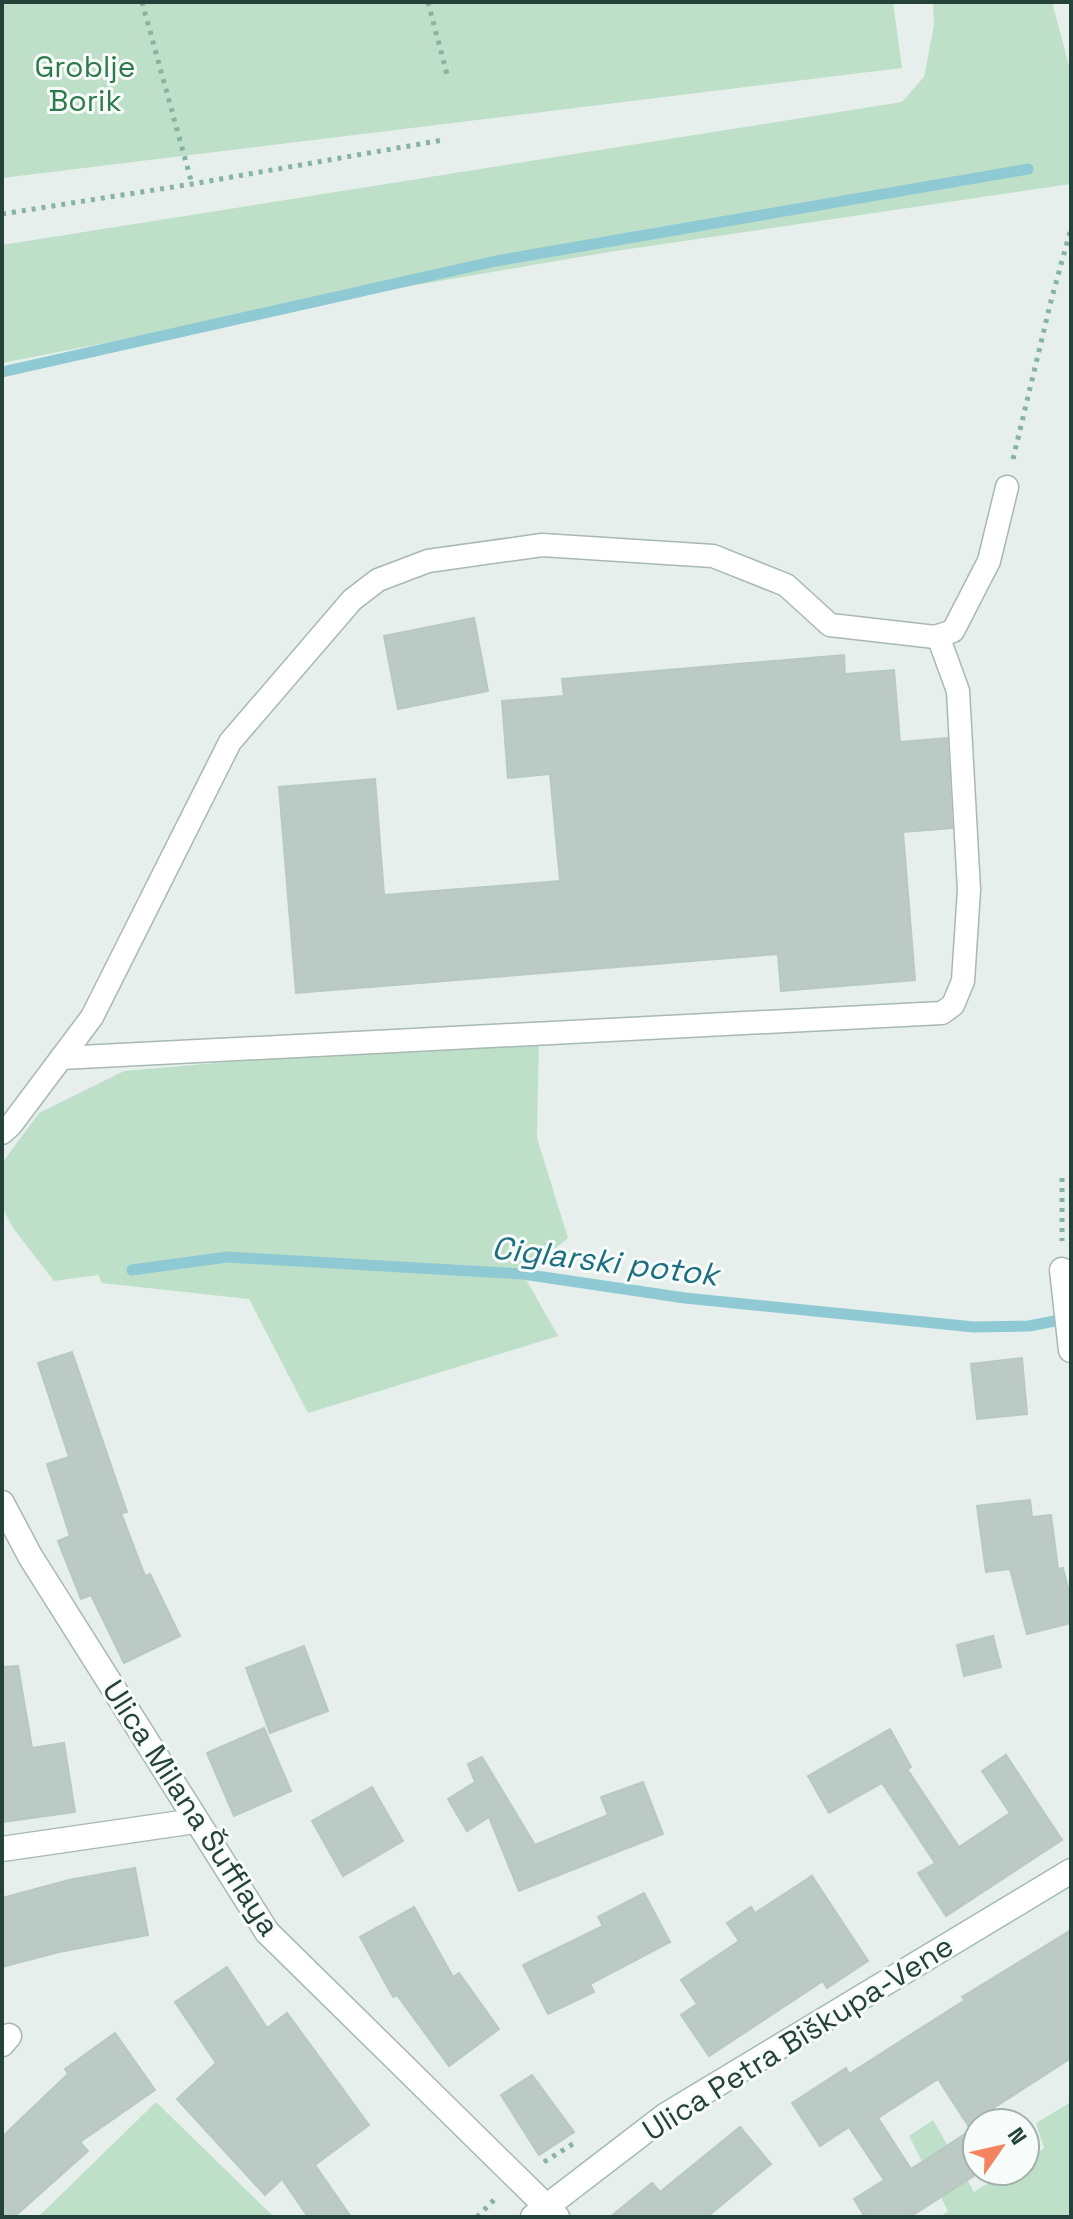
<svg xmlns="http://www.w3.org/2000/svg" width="1073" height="2219" viewBox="0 0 1073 2219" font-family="'Space Grotesk',sans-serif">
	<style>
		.green { fill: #bfe0c8 }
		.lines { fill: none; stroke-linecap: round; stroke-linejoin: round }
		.stream { stroke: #8ec9d4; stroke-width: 11 }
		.building { fill: #bbcac4; stroke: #b8c9c2; stroke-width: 2; fill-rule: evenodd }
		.service-casing { stroke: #a8b8b2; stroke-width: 25 }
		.minor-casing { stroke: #a8b8b2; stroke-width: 27 }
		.tertiary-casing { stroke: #a8b8b2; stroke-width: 27 }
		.secondary-casing { stroke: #a4bbb3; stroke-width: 27 }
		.path { stroke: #86b3a5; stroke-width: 5; stroke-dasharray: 4 6; stroke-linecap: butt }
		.service { stroke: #fff; stroke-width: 22 }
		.minor { stroke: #fff; stroke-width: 24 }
		.tertiary { stroke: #fff; stroke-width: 24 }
		.secondary { stroke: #fff; stroke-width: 24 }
		.labels { text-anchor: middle; stroke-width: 6; stroke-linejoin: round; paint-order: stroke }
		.park-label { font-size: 30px; fill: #2d7a4b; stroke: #f7fbf9 }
		.street-label { font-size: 30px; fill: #24423a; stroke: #f7fbf9 }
		.water-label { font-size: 32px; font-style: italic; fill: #1c6f80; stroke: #f7fbf9 }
	</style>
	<rect width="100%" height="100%" fill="#e6efeb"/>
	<g class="green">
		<path d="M 2,2 L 893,2 L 902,68 L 2,178 Z"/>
		<path d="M 933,2 L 1052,2 L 1071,73 L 1071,184 L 609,252 L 305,304 L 2,363 L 2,245 L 902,102 L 924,77 L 934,25 Z"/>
		<path d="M 539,1035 L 537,1138 L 568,1238 L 523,1274 L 558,1336 L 308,1413 L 249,1299 L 102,1283 L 98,1275 L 54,1281 L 13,1228 L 2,1207 L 2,1163 L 39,1113 L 124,1071 Z"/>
		<path d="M 156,2102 L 274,2217 L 38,2217 Z"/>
		<path d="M 1071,2102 L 1071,2217 L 940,2217 L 948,2211 L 909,2136 L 933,2120 L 974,2192 L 1008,2171 L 1025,2171 L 1025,2160 L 1044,2148 L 1036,2123 Z"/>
	</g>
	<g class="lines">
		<g class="stream">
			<path d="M 2,372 L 496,261 L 1028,169"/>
			<path d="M 132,1270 L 227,1257 L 523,1274 L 685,1298 L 974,1327 L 1029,1326 L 1070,1318"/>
		</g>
	</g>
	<g class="building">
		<path d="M 474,618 L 488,691 L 398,709 L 384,636 Z"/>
		<path d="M 844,655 L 845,674 L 894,670 L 900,742 L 947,738 L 952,828 L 903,832 L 915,980 L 781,991 L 778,954 L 296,993 L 279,787 L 375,779 L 384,895 L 560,881 L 550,774 L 508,778 L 502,701 L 564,696 L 562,679 Z"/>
		<path d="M 72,1352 L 127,1512 L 121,1513 L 145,1576 L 150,1574 L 180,1636 L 124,1663 L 91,1595 L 81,1599 L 58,1541 L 70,1536 L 47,1464 L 69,1457 L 38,1363 Z"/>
		<path d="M 1022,1358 L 1027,1414 L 977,1419 L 971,1364 Z"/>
		<path d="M 1030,1500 L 1032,1517 L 1051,1515 L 1058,1569 L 1063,1568 L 1071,1600 L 1071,1623 L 1027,1634 L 1010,1569 L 986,1572 L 977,1506 Z"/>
		<path d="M 993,1636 L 1001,1667 L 964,1676 L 957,1645 Z"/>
		<path d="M 304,1646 L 328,1711 L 270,1733 L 246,1668 Z"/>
		<path d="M 18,1666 L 32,1748 L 64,1743 L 75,1812 L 2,1822 L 2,1667 Z"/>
		<path d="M 264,1728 L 291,1791 L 234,1816 L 207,1753 Z"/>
		<path d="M 890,1729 L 911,1767 L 907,1769 L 959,1847 L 1010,1813 L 982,1771 L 1006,1755 L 1062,1840 L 946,1916 L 918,1873 L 935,1863 L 882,1783 L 829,1813 L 808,1776 Z"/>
		<path d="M 482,1757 L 535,1845 L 608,1815 L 601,1797 L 643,1782 L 663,1834 L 519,1891 L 489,1817 L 467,1831 L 448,1799 L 475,1782 L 468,1764 Z"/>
		<path d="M 372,1787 L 403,1841 L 343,1876 L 312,1821 Z"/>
		<path d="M 135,1868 L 148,1935 L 59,1952 L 2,1967 L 2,1898 L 69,1880 Z"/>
		<path d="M 812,1876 L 868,1961 L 827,1988 L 823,1981 L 709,2056 L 681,2015 L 697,2004 L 681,1980 L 739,1941 L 727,1923 L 751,1907 L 755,1913 Z"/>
		<path d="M 644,1893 L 670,1942 L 590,1984 L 594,1992 L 548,2014 L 523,1965 L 603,1926 L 598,1917 Z"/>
		<path d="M 414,1907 L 453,1977 L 459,1973 L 499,2029 L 449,2066 L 397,1995 L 393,1997 L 360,1937 Z"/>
		<path d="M 1071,1930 L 1071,2058 L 992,2109 L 1000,2123 L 977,2123 L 977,2171 L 990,2171 L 979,2178 L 977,2174 L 910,2217 L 865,2217 L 854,2199 L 884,2180 L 849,2127 L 820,2146 L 792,2103 L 846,2068 L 849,2074 L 965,2000 L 962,1997 ZM 938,2079 L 971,2130 L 911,2169 L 878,2118 Z"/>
		<path d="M 227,1967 L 267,2028 L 287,2013 L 369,2125 L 315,2165 L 351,2217 L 308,2217 L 282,2179 L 265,2195 L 177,2099 L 216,2063 L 175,2002 Z"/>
		<path d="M 115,2033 L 155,2090 L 80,2142 L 88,2151 L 14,2217 L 2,2217 L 2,2137 L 68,2074 L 65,2069 Z"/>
		<path d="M 532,2075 L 574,2132 L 539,2155 L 501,2095 Z"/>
		<path d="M 740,2127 L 771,2164 L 707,2217 L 610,2217 L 652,2183 L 660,2192 Z"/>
	</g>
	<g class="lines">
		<g class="service-casing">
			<g id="service">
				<path d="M 61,1058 L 942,1013 L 953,1005 L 963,981 L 969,890 L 958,691 L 938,636"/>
				<path d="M 2,1133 L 11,1125 L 92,1017 L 230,742 L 352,600 L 378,580 L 428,561 L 542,545 L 713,556 L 786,585 L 830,625 L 935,637 L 953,631 L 989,561 L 1007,487"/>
			</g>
		</g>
		<g class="minor-casing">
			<g id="minor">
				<path d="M 1062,1270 L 1071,1350"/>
				<path d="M 2,1849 L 195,1821"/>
				<path d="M 2,2044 L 9,2036"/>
			</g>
		</g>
		<g class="tertiary-casing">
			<path id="tertiary" d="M 2,1503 L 30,1556 L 267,1932 L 557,2217"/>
		</g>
		<g class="secondary-casing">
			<path id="secondary" d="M 533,2217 L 666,2115 L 1071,1871"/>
		</g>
		<g class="path">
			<path d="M 142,2 L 192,184"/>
			<path d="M 428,2 L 448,78"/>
			<path d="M 2,214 L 192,184 L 443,140"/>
			<path d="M 1013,459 L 1051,301 L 1071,228"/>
			<path d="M 1062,1178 L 1062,1241"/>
			<path d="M 544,2162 L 576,2142"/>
			<path d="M 477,2217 L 496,2198"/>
		</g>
		<use href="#service" class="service"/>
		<use href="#minor" class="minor"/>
		<use href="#tertiary" class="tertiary"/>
		<use href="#secondary" class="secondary"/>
	</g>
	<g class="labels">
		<g class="park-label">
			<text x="85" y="77">Groblje<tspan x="85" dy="34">Borik</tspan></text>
		</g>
		<g class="street-label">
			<text transform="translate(191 1808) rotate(57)" y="10">Ulica Milana Šufflaya</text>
			<text transform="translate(798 2038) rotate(-32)" y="10">Ulica Petra Biškupa-Vene</text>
		</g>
		<g class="water-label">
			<text transform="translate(605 1261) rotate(7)" y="11">Ciglarski potok</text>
		</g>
	</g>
	<rect width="1073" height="2219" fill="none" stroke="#24423a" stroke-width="8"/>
	<g transform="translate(1001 2147) rotate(56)"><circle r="38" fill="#f7fbf9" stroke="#a3b1ad" stroke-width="2"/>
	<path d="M0-6L14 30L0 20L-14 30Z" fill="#f4845f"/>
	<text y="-12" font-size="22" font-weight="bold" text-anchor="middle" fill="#24423a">N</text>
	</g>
</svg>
